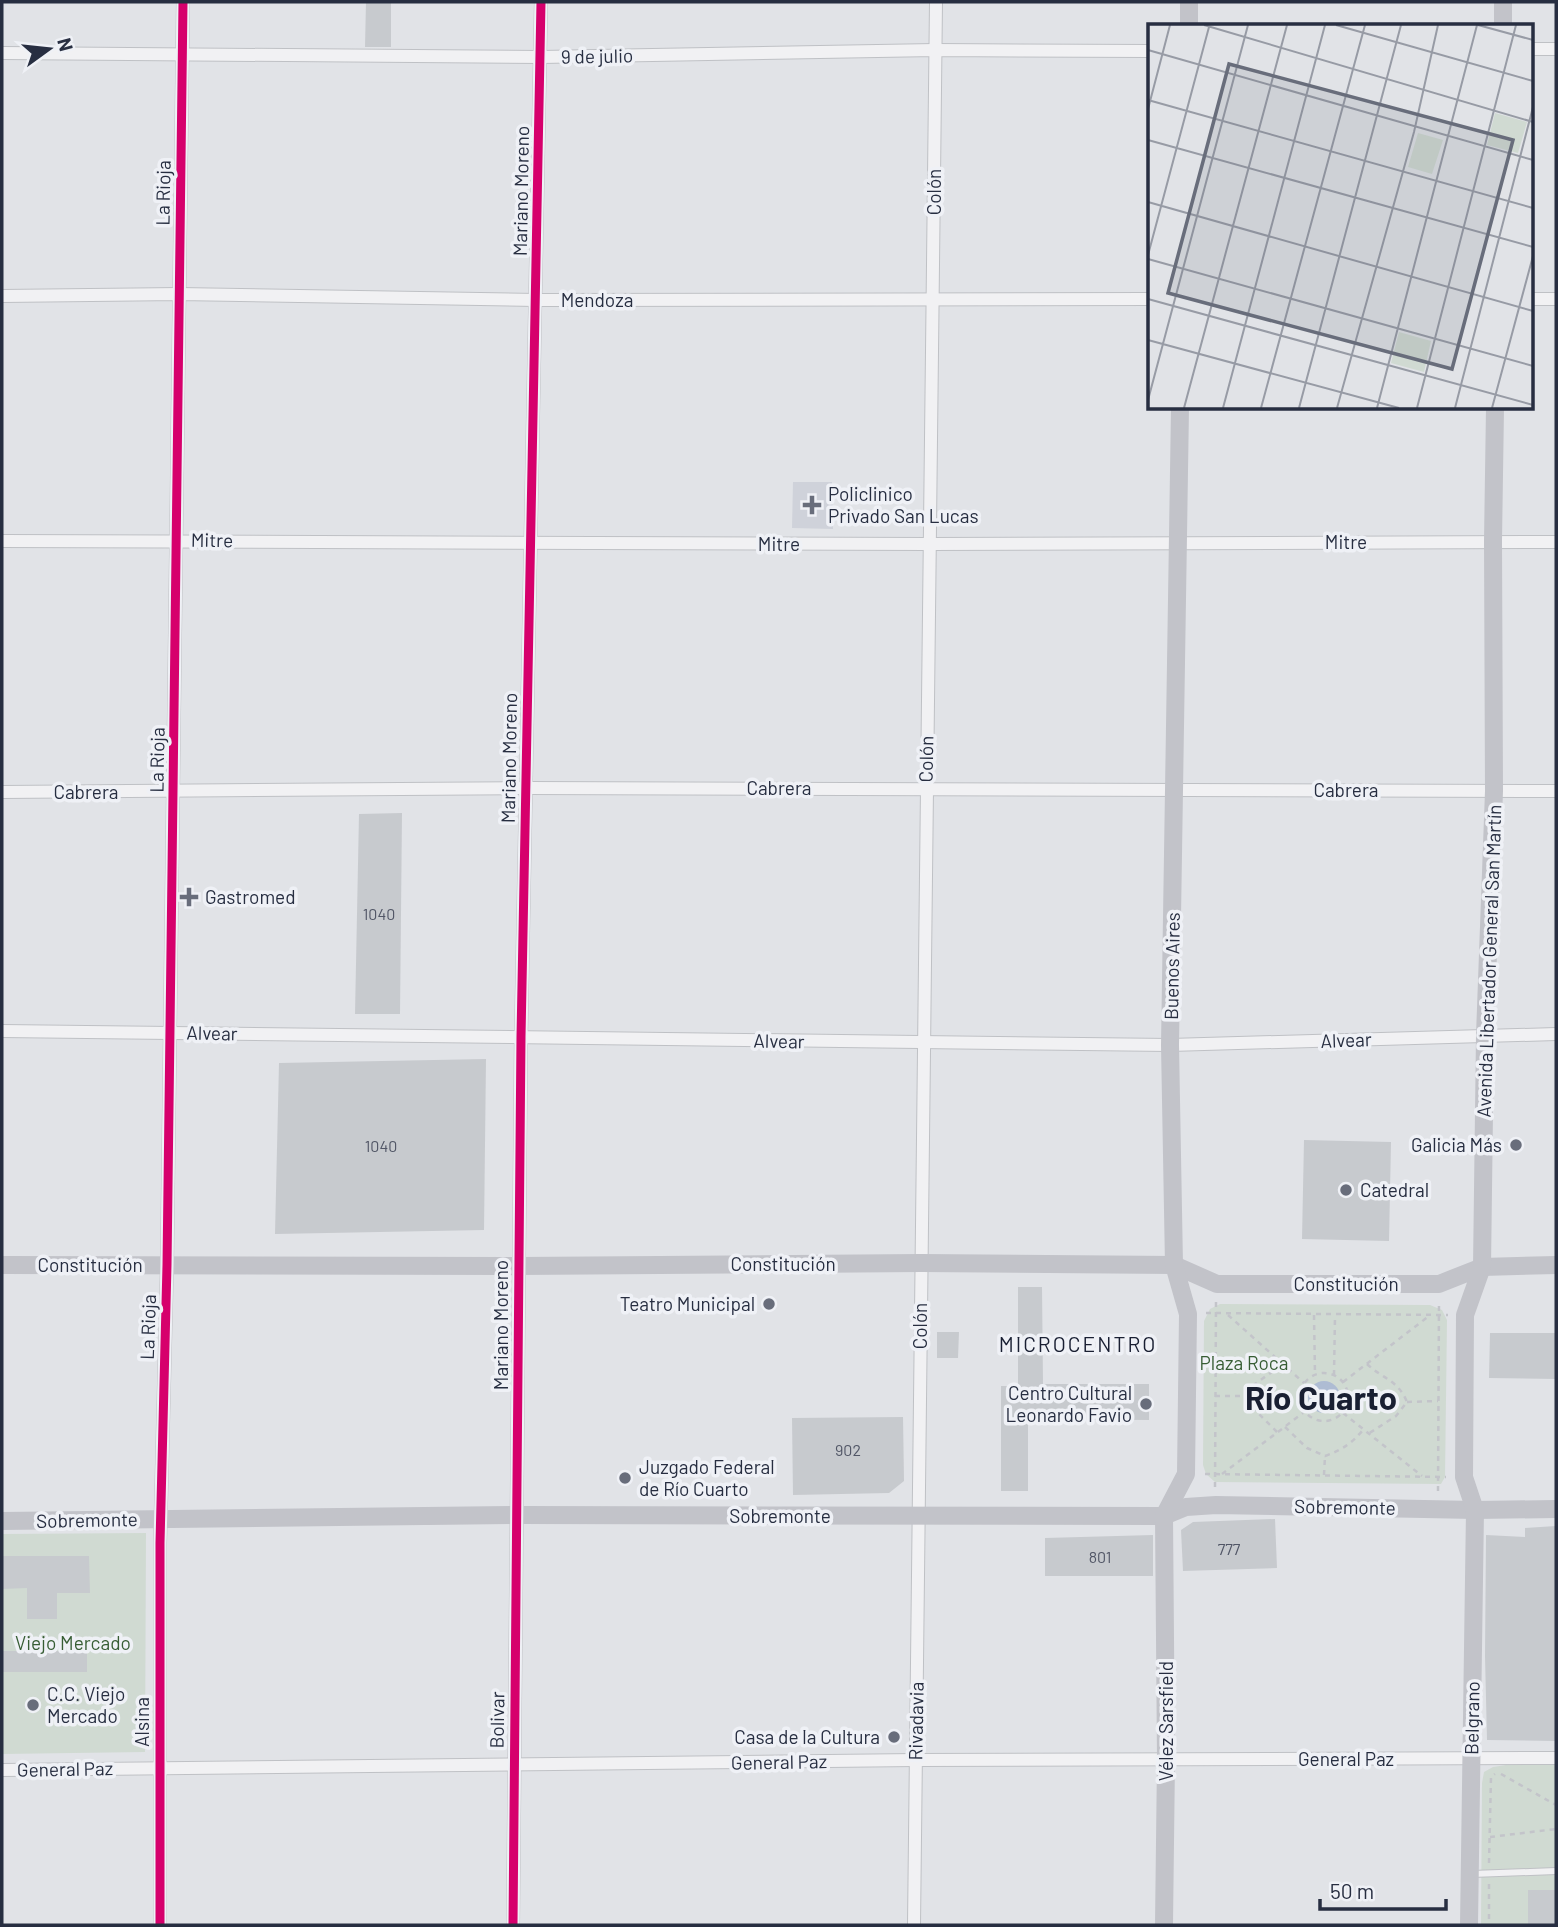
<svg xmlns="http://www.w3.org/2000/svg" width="1558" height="1927" viewBox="0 0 1558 1927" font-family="Barlow,sans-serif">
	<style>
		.built { fill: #cfd2da }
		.green { fill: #d0dad2 }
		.water { fill: #aebcd3 }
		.building { fill: #c7cace }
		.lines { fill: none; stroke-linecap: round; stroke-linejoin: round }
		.lane-casing { stroke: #bfc1c5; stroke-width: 8 }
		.street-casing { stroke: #bfc1c5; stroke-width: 14 }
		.path { stroke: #c3c4ca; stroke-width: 2.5; stroke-dasharray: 5 5; stroke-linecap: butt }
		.lane { stroke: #f1f1f3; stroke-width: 6 }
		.street { stroke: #f1f1f3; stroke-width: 12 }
		.secondary { stroke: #c2c3c9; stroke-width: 18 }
		.cycleway-casing { stroke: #eff1f6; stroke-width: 13 }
		.cycleway { stroke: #d6006c; stroke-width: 9 }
		.poi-dot { fill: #686d7b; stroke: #eff1f6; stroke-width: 2.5 }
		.labels { text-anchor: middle; stroke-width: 7; stroke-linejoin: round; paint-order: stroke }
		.number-label { font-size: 16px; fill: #515666 }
		.street-label { font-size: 19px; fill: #272e41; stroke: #eff1f6 }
		.poi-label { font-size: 19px; fill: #272e41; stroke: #eff1f6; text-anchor: start }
		.park-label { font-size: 19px; fill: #375d34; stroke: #eff1f6 }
		.neighbourhood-label { font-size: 21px; letter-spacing: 2px; fill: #191f32; stroke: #eff1f6 }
		.town-label { font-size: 33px; font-weight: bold; fill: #191f32; stroke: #eff1f6 }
		.inset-road { fill: none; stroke: #979ba5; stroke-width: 2 }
		.view { fill: #686d7b; fill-opacity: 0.15; stroke: #686d7b; stroke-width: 3.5 }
		.inset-edge { fill: none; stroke: #272e41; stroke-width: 3.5 }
	</style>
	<rect width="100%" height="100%" fill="#e1e3e7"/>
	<path class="built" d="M 793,482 L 832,482 L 833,529 L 792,528 Z"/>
	<g class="green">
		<path d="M 1220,1304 L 1430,1305 L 1442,1310 L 1447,1320 L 1445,1477 L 1441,1484 L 1215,1482 L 1206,1474 L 1203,1465 L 1204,1321 L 1210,1309 Z"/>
		<path d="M 146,1533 L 145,1752 L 2,1754 L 2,1534 Z"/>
		<path d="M 1506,1765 L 1556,1765 L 1556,1925 L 1481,1925 L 1482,1783 L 1484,1772 L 1493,1767 Z"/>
	</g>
	<circle class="water" cx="1324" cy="1397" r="16"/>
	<g class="building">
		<path d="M 366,2 L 391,2 L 391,47 L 365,47 Z"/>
		<path d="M 402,813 L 400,1014 L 355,1014 L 359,814 Z"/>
		<path d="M 486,1059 L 484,1230 L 275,1234 L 279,1063 Z"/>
		<path d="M 1304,1140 L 1391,1142 L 1389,1241 L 1302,1239 Z"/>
		<path d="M 1018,1287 L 1042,1287 L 1043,1384 L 1149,1384 L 1149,1420 L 1028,1419 L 1028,1491 L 1001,1491 L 1001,1386 L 1018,1386 Z"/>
		<path d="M 937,1332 L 959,1332 L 958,1358 L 937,1358 Z"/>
		<path d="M 1490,1333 L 1556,1333 L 1556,1379 L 1489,1378 Z"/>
		<path d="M 903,1417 L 904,1481 L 889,1493 L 793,1495 L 792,1418 Z"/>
		<path d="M 1275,1519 L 1277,1568 L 1183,1571 L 1181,1530 L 1193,1522 Z"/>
		<path d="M 1556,1526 L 1556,1741 L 1487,1740 L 1485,1656 L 1486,1535 L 1525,1537 L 1525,1528 Z"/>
		<path d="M 1153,1535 L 1153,1576 L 1045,1576 L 1045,1538 Z"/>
		<path d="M 2,1556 L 89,1556 L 90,1593 L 57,1593 L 57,1619 L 27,1619 L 27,1588 L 2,1589 Z"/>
		<rect x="2" y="1651" width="85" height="21"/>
		<rect x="1528" y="1890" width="28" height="35"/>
	</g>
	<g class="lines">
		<g class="lane-casing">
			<path id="lane" d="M 1472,1874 L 1556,1871"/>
		</g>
		<g class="street-casing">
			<g id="street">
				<path d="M 1532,49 L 1556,49"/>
				<path d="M 2,53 L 541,57 L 935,50 L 1150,51"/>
				<path d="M 2,296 L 179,294 L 536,300 L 1150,299"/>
				<path d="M 1532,299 L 1556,299"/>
				<path d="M 2,541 L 929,544 L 1556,542"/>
				<path d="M 2,792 L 527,788 L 1556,791"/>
				<path d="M 2,1031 L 1170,1045 L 1556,1034"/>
				<path d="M 2,1770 L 915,1760 L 1556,1758"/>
				<path d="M 160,1925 L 160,1543 L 167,1265 L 183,2"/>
				<path d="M 513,1925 L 521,1037 L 541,2"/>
				<path d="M 914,1925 L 936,2"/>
			</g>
		</g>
		<g class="path">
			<path d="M 1206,1313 L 1448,1315"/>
			<path d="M 1228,1315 L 1304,1383"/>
			<path d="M 1314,1315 L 1315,1375"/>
			<path d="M 1367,1364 C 1383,1379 1398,1380 1407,1402 L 1396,1416 L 1368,1434"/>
			<circle cx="1324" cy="1397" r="24"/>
			<path d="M 1334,1375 L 1335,1316"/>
			<path d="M 1343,1382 L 1429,1316"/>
			<path d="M 1215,1396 L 1246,1396"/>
			<path d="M 1407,1402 L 1438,1401"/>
			<path d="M 1343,1413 L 1422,1476"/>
			<path d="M 1285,1427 L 1307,1448 L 1325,1456 C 1342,1450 1352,1443 1363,1430"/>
			<path d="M 1277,1432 L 1256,1411 L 1246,1396 L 1255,1384 L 1283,1364"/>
			<path d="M 1205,1474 L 1446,1477"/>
			<path d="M 1222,1474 L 1303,1413"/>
			<path d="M 1324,1475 L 1325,1456"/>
			<path d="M 1215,1487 L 1216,1301"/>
			<path d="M 1438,1491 L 1439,1301"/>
			<path d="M 1501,1774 L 1556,1805"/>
			<path d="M 1490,1837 L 1556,1829"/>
			<path d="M 1489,1863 L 1491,1777 L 1495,1774"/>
			<path d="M 1489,1884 L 1489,1925"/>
		</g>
		<use href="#lane" class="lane"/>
		<use href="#street" class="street"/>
		<g class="secondary">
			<path d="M 1189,2 L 1189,26"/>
			<path d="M 1503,26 L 1503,2"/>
			<path d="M 2,1265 L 519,1266 L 921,1263 L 1174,1265 L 1217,1284 L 1439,1284 L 1482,1267 L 1556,1265"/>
			<path d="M 2,1521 L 518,1515 L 1164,1516 L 1186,1507 L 1216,1505 L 1475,1510 L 1556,1509"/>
			<path d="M 1164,1925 L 1166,1760 L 1164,1516 L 1186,1474 L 1188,1314 L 1174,1265 L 1170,1045 L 1180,408"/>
			<path d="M 1469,1925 L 1475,1510 L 1464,1477 L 1465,1315 L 1482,1267 L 1485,1035 L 1494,791 L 1493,541 L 1495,408"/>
		</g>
		<g class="cycleway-casing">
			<g id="cycleway">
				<path d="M 160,1925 L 160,1543 L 167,1265 L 183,2"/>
				<path d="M 513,1925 L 521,1037 L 541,2"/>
			</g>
		</g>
		<use href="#cycleway" class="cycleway"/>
	</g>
	<g class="poi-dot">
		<path d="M808.5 494.5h7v7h7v7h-7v7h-7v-7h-7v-7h7z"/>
		<path d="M185.5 886.5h7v7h7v7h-7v7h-7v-7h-7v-7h7z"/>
		<circle cx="1516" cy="1145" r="7"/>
		<circle cx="1346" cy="1190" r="7"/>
		<circle cx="769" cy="1304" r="7"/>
		<circle cx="1146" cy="1404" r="7"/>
		<circle cx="625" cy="1478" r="7"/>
		<circle cx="33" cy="1705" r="7"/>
		<circle cx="894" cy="1737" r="7"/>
	</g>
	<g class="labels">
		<g class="number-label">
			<text x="379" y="920">1040</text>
			<text x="381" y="1152">1040</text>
			<text x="848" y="1456">902</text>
			<text x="1229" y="1555">777</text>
			<text x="1100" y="1563">801</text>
		</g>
		<g class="street-label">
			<text transform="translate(597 56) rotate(-1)" y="7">9 de julio</text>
			<text transform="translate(521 191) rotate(-89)" y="7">Mariano Moreno</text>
			<text transform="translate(934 192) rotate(-90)" y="7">Colón</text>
			<text transform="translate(163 193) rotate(-89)" y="7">La Rioja</text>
			<text x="597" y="307">Mendoza</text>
			<text transform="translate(212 540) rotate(1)" y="7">Mitre</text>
			<text x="1346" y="549">Mitre</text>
			<text x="779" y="551">Mitre</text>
			<text transform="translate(509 758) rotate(-89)" y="7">Mariano Moreno</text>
			<text transform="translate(926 759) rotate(-89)" y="7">Colón</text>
			<text transform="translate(157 760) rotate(-89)" y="7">La Rioja</text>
			<text x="779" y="795">Cabrera</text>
			<text x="1346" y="797">Cabrera</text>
			<text x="86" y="799">Cabrera</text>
			<text transform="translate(1489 961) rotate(-88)" y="7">Avenida Libertador General San Martín</text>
			<text transform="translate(1172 966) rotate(-89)" y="7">Buenos Aires</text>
			<text transform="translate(212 1033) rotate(1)" y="7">Alvear</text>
			<text transform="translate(1346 1040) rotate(-2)" y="7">Alvear</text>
			<text transform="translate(779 1041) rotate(1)" y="7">Alvear</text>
			<text x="783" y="1271">Constitución</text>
			<text x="90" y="1272">Constitución</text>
			<text x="1346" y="1291">Constitución</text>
			<text transform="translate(501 1325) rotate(-90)" y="7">Mariano Moreno</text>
			<text transform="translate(920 1326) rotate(-90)" y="7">Colón</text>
			<text transform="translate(148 1327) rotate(-88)" y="7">La Rioja</text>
			<text transform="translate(1345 1507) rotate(1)" y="7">Sobremonte</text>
			<text x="780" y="1523">Sobremonte</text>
			<text transform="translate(87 1520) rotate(-1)" y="7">Sobremonte</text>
			<text transform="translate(1472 1718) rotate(-89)" y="7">Belgrano</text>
			<text transform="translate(497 1720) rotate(-89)" y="7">Bolivar</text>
			<text transform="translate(916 1721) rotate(-89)" y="7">Rivadavia</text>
			<text transform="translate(1166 1721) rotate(-90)" y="7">Vélez Sarsfield</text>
			<text transform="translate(142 1722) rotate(-90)" y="7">Alsina</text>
			<text x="1346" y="1766">General Paz</text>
			<text transform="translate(779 1762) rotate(-1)" y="7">General Paz</text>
			<text transform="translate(65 1769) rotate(-1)" y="7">General Paz</text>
		</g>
		<g class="poi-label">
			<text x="828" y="501">Policlinico<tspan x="828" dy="22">Privado San Lucas</tspan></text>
			<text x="205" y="904">Gastromed</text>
			<text x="1502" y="1152" text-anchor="end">Galicia Más</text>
			<text x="1360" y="1197">Catedral</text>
			<text x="755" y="1311" text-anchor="end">Teatro Municipal</text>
			<text x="1132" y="1400" text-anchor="end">Centro Cultural<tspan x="1132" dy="22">Leonardo Favio</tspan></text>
			<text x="639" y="1474">Juzgado Federal<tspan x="639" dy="22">de Río Cuarto</tspan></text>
			<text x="47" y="1701">C.C. Viejo<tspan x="47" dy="22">Mercado</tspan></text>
			<text x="880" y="1744" text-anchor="end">Casa de la Cultura</text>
		</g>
		<g class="park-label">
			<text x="1244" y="1370">Plaza Roca</text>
			<text x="73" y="1650">Viejo Mercado</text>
		</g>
		<g class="neighbourhood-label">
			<text x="1078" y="1352">MICROCENTRO</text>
		</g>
		<g class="town-label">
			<text x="1321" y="1410">Río Cuarto</text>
		</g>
	</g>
	<g transform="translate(1148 24)">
		<rect width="385" height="385" fill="#e1e3e7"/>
		<path d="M 347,89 L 379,98 L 370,129 L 339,121 ZM 270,109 L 295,116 L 284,150 L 260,143 ZM 251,308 L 283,317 L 276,348 L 243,339 Z" fill="#d0dad2"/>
		<path class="inset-road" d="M 56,1 L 385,98M 188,1 L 385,57M 330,1 L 385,16M 0,26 L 385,136M 0,76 L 385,184M 0,85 L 22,1M 0,116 L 385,223M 0,178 L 385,287M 0,231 L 61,3M 0,235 L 385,342M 0,275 L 385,381M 0,316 L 251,384M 0,376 L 100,1M 36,384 L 139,1M 75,384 L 177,1M 113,384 L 217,1M 151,384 L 253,1M 189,384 L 266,108 L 290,1M 229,384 L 329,1M 269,384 L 368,1M 307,384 L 385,83M 344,384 L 385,232"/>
		<path class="view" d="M 81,40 L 365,116 L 304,345 L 20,269 Z"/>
		<rect width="385" height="385" class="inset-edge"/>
	</g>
	<rect width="1558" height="1927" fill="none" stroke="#272e41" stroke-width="7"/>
	<g transform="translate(49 49) rotate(75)" stroke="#eff1f6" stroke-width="5" paint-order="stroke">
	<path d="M0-5L12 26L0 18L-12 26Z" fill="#272e41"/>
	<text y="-10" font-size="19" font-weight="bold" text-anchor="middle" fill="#272e41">N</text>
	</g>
	<path d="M1320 1899v10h126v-10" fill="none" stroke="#272e41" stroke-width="3.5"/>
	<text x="1330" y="1899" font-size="21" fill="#272e41" stroke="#eff1f6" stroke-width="5" paint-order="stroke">50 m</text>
</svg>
